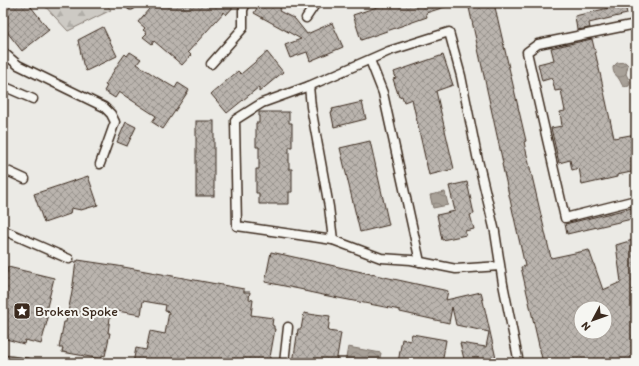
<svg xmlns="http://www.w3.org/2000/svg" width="639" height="366" viewBox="0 0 639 366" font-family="Itim,sans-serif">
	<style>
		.forest { fill: url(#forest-firs); stroke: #847a71 }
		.water { fill: url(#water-waves); stroke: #7c7167 }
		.building { fill: url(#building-cross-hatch); stroke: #3b2a1e; fill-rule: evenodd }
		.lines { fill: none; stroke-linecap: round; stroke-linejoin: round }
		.service-casing { stroke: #3b2a1e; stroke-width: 11 }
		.service { stroke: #f6f6f2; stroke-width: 8 }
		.labels { text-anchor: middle; stroke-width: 4; stroke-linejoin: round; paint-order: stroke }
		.poi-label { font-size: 14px; fill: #3b2a1e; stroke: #f6f6f2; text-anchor: start }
	</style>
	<defs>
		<pattern id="forest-firs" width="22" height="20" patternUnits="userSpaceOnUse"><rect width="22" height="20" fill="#cdcac4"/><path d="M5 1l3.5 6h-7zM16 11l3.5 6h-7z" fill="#b1aea8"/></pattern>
		<pattern id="water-waves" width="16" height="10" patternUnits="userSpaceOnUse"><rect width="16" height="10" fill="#a8a198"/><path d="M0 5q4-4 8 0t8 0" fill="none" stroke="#8a837b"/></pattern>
		<pattern id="building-cross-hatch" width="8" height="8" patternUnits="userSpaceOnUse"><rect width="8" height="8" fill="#bab4ae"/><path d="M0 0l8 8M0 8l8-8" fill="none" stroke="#98938d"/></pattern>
	</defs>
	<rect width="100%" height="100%" fill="#ebeae5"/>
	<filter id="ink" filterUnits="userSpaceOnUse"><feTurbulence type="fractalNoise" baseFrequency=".025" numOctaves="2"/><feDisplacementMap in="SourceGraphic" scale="8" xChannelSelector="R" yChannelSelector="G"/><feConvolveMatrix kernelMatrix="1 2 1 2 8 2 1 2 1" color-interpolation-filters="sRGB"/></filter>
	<g filter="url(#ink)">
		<path class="forest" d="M 42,3 L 105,3 L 111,10 L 68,31 Z"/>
		<g class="water">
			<path d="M 625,62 L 628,65 L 626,74 L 630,82 L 629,86 C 621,88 623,85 619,79 C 616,74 613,75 613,67 L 617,63 Z"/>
			<path d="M 445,192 L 448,205 L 433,208 L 430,195 Z"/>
			<path d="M 348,347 L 381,353 L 379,363 L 359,360 L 358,363 L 345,363 Z"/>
		</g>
		<g class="building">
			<path d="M 3,3 L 28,3 L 49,30 L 22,51 L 3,27 Z"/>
			<path d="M 154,3 L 237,3 L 226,15 L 224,12 L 188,52 L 191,55 L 182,65 L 154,41 L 152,44 L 143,37 L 147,33 L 143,30 L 145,28 L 138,22 Z"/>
			<path d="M 260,3 L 280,3 L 279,6 L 281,7 L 279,11 L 295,19 L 307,34 L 332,23 L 343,47 L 310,61 L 307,52 L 290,58 L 285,45 L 301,39 L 254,13 Z"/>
			<path d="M 389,3 L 450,3 L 451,5 L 426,13 L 427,17 L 361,40 L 353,15 Z"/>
			<path d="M 468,3 L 494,3 L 526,141 L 524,142 L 551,258 L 589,250 L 603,290 L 621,282 L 616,245 L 636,239 L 636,363 L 580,363 L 580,361 L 569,363 L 543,363 L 521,267 L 525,266 L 502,164 L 503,163 ZM 581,308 L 605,308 L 605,332 L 581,332 Z"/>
			<path d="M 625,4 L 627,14 L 589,23 L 590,28 L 577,30 L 575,16 Z"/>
			<path d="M 103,27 L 117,56 L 86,71 L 83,64 L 78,40 Z"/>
			<path d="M 592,39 L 600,73 L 614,138 L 636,134 L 636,171 L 617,175 L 617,177 L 582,185 L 579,168 L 572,170 L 570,160 L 559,163 L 551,128 L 562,126 L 560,112 L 565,111 L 563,101 L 561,90 L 555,91 L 552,78 L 542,81 L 538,64 L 554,60 L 551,48 Z"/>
			<path d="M 130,52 L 141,59 L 137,64 L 158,78 L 175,88 L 178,83 L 189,90 L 163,129 L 152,122 L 156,116 L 119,92 L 115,98 L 104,91 L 107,86 L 105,85 L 120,61 L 125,54 L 127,56 Z"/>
			<path d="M 267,52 L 283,72 L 259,92 L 259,87 L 227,113 L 211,94 L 238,71 L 241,74 Z"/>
			<path d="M 443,55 L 453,85 L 436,91 L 454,169 L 429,175 L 412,99 L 404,102 L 402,96 L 399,97 L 393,79 L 396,78 L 394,72 Z"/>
			<path d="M 362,102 L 366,119 L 334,127 L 331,112 L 333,112 L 332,109 Z"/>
			<path d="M 259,112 L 289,112 L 289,123 L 292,123 L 292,147 L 289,147 L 289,169 L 292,169 L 292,192 L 289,192 L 289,204 L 259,204 L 259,193 L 256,193 L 256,169 L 259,169 L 259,147 L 256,147 L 256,123 L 259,123 Z"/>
			<rect x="196" y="121" width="18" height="75"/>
			<path d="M 126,122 L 136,127 L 127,146 L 117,142 Z"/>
			<path d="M 370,141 L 389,225 L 360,232 L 340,148 Z"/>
			<path d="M 88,176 L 98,205 L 81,210 L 71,208 L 70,214 L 44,223 L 34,194 Z"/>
			<path d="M 467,182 L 474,214 L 470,215 L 474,229 L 465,231 L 466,235 L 442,240 L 437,215 L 455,211 L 449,186 Z"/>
			<path d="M 636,207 L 636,218 L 567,234 L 565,224 Z"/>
			<path d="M 271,252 L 448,291 L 446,300 L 481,292 L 497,363 L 465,363 L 460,343 L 486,347 L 489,332 L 456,325 L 452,307 L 449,323 L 400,312 L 400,310 L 318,294 L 304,291 L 304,290 L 265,282 Z"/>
			<path d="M 78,260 L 118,266 L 244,289 L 244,292 L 250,292 L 249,299 L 253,300 L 251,315 L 273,318 L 272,325 L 274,326 L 274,329 L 275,329 L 269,363 L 133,363 L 136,348 L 146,350 L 150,331 L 165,334 L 169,312 L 165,311 L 166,305 L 143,301 L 141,315 L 111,310 L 108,333 L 110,333 L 105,356 L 102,355 L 102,359 L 62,352 L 63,348 L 59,348 L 64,322 L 66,322 L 72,292 L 76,261 L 78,261 Z"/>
			<path d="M 8,267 L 54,278 L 46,311 L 47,311 L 46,317 L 48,318 L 41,344 L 25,340 L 24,344 L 6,339 L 7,336 L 3,335 L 3,286 Z"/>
			<path d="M 304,313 L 315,315 L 315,314 L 330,316 L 328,331 L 341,333 L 336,363 L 293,363 L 298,329 L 301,329 Z"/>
			<path d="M 412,334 L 446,340 L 442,363 L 398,363 L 402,339 L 410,341 Z"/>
		</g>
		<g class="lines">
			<g class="service-casing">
				<g id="service">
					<path d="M 131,5 L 132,3"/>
					<path d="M 306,18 L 316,3"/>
					<path d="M 636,24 L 538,44 L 527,52 L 565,218 L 636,200"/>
					<path d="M 3,52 L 18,65 L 104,107 L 111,114 L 115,122 L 100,164"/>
					<path d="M 370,60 L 383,93 L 420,262"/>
					<path d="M 211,64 L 243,28 L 243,10 L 246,3"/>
					<path d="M 3,86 L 33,99"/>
					<path d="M 309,86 L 311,107 L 329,207 L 333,240"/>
					<path d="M 3,169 L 25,179"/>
					<path d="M 3,230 L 69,259"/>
					<path d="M 500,266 L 456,269 L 411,260 L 381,258 L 333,240 L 237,226 L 235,120 L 262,103 L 309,86 L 389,51 L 449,32 L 461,76 L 477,156 L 495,232 L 503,284 L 519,363"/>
					<path d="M 3,360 L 27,363"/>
					<path d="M 284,363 L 288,327"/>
				</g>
			</g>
			<use href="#service" class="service"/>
		</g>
	</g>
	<defs>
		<g id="sight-square" transform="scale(0.9)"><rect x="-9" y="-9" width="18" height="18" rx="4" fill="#3b2a1e" stroke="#f6f6f2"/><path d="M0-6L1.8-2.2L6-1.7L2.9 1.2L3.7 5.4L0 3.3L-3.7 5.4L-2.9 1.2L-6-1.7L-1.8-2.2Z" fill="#fff"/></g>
	</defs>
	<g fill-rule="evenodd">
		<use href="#sight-square" x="22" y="311"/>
	</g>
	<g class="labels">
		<g class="poi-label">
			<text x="35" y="316">Broken Spoke</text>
		</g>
	</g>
	<rect width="639" height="366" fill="none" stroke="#f6f6f2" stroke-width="16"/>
	<rect x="8" y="8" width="623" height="350" fill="none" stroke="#3b2a1e" stroke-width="1.5" filter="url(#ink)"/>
	<g transform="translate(593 320) rotate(229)"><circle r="19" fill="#f6f6f2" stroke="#aba49d"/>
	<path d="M0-3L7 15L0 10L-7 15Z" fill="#3b2a1e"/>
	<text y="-6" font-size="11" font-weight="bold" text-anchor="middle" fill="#3b2a1e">N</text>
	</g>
</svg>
